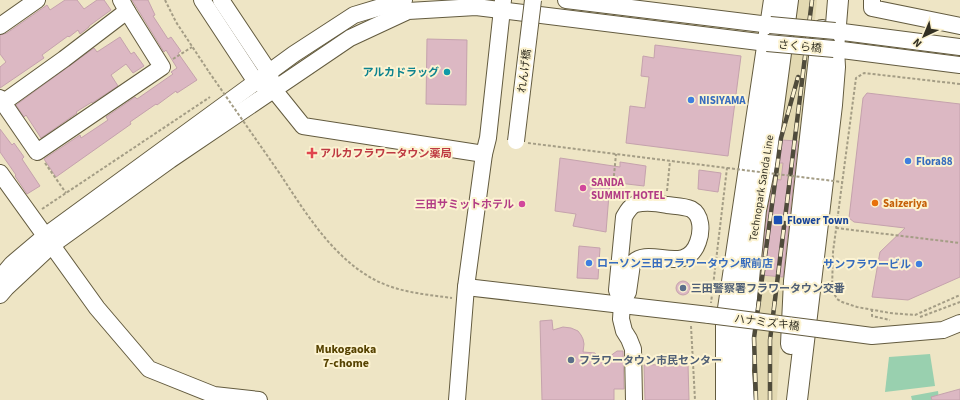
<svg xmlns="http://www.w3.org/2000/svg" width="960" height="400" viewBox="0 0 960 400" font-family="'Source Sans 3','Noto Sans JP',sans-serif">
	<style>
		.built { fill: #e3d9b2 }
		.green { fill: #99d0af }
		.building { fill: #dcb8c3; stroke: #c5a2ad }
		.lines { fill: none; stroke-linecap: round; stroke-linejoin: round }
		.minor-casing { stroke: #635b3f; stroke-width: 18 }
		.major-casing { stroke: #635b3f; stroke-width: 22 }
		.path { stroke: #a49d85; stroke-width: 2; stroke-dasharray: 3 2; stroke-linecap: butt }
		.minor { stroke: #fff; stroke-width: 16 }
		.major { stroke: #fff; stroke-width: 20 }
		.rail-casing { stroke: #4f4b3b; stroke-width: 4.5 }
		.rail { stroke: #fcf3d2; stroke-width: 3; stroke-dasharray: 9; stroke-linecap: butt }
		.minor-bridge-casing { stroke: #635b3f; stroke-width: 18; stroke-linecap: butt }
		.path-bridge { stroke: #a49d85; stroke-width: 2; stroke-dasharray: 3 2; stroke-linecap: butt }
		.minor-bridge { stroke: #fff; stroke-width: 16 }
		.culture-dot { fill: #0f9aa8; stroke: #fcf3d2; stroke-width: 1.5 }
		.shop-dot { fill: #3f7fe0; stroke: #fcf3d2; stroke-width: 1.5 }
		.health-dot { fill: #e0444e; stroke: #fcf3d2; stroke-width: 1.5 }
		.hotel-dot { fill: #d1479c; stroke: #fcf3d2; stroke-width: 1.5 }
		.food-dot { fill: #e8710a; stroke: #fcf3d2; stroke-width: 1.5 }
		.transit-dot { fill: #1a4fb4; stroke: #fcf3d2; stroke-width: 1.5 }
		.service-dot { fill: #5c6f8a; stroke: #fcf3d2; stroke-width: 1.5 }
		.labels { text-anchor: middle; stroke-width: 4; stroke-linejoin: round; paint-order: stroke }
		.street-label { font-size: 11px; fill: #333023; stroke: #fcf3d2 }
		.culture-label { font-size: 11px; font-weight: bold; fill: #0d838f; stroke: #fcf3d2; text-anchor: end }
		.shop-label { font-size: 11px; font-weight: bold; fill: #366cbe; stroke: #fcf3d2; text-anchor: start }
		.health-label { font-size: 11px; font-weight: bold; fill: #be3a42; stroke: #fcf3d2; text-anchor: start }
		.hotel-label { font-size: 11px; font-weight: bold; fill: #b23c85; stroke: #fcf3d2; text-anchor: start }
		.food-label { font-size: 11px; font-weight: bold; fill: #c56008; stroke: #fcf3d2; text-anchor: start }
		.transit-label { font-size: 11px; font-weight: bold; fill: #164399; stroke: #fcf3d2; text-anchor: start }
		.service-label { font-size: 11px; font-weight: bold; fill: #4e5e75; stroke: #fcf3d2; text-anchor: start }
		.neighbourhood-label { font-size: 12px; font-weight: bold; fill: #564200; stroke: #fcf3d2 }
	</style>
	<rect width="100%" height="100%" fill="#eee5c5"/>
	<path class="built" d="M 796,0 L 817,0 L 803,141 L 780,342 L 777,400 L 751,400 L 751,343 L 768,187 Z"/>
	<g class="green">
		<path d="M 930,354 L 935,386 L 885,392 L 889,357 Z"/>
		<path d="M 938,391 L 939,400 L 912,400 L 911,396 Z"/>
	</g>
	<g class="building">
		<path d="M 65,0 L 77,0 L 84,9 L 97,0 L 104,0 L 111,10 L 89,26 L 89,27 L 80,34 L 78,30 L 69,37 L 68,36 L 42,55 L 44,58 L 0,88 L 0,67 L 6,62 L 0,54 L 0,35 L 7,33 L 47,5 L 50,10 Z"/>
		<path d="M 132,0 L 148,0 L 155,15 L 153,16 L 168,39 L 171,37 L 181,51 L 178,53 L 197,80 L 177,93 L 176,91 L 157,105 L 156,104 L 130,122 L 131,124 L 56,177 L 44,159 L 80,135 L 81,138 L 108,120 L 106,117 L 135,97 L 137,99 L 173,74 L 171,72 L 177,68 L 166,50 L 164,52 Z"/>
		<path d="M 120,37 L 131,54 L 134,52 L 144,66 L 133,73 L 126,64 L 111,75 L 118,86 L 92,103 L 92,102 L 76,112 L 77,113 L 41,138 L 26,115 L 24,117 L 16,105 L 94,48 L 97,52 Z"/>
		<path d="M 427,39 L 467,40 L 466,105 L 426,104 Z"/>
		<path d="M 655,45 L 741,56 L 728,156 L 626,143 L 630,106 L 645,108 L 649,77 L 641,76 L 643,56 L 654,58 Z"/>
		<path d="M 867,93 L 960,104 L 960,277 L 908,300 L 872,297 L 880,252 L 905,228 L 854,222 L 849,218 L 863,98 Z"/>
		<path d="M 0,129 L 12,145 L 14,143 L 24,157 L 22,159 L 40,186 L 27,194 L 15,176 L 16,175 L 0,152 Z"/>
		<path d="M 781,140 L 798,141 L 783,277 L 761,275 L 767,212 L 774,179 L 781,180 L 783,163 L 777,163 Z"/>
		<path d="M 560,158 L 620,167 L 620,162 L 646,166 L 644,186 L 610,182 L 606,232 L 573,226 L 576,214 L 555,211 Z"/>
		<path d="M 699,170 L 721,173 L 718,192 L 698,189 Z"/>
		<path d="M 579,246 L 600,248 L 598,279 L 577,278 Z"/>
		<circle cx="683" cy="288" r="7"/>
		<path d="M 552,320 L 553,330 L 563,327 L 571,328 L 578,331 L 581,335 L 583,339 L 584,344 L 583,352 L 595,353 L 602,362 L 617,351 L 623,351 L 624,389 L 614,389 L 614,400 L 542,400 L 540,321 Z"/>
		<path d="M 688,364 L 689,400 L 645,400 L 644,365 Z"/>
		<path d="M 960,389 L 960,400 L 932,400 L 931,397 Z"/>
	</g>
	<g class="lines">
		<g class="minor-casing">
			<g id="minor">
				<path d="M 202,0 L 256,82 L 265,86"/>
				<path d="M 221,0 L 269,72 L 274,90 L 303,126 L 484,154"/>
				<path d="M 566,0 L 770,25"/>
				<path d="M 872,0 L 872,8 L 960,26"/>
				<path d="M 0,26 L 37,0"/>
				<path d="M 835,31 L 960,47"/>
				<path d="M 834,49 L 960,65"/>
				<path d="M 0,98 L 37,152 L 162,67 L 127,11 L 121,0"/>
				<path d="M 4,102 L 64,59 L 127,11"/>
				<path d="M 0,173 L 97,308 L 149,369 L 214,395 L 259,400"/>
				<path d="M 0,278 L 12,264 L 45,236 L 294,54 L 354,15 L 404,0"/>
				<path d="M 466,287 L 709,315"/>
				<path d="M 0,295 L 6,288 L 52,245 L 170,160 L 350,38 L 408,11 L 476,7 L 767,43"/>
				<path d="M 622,304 L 628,292 L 632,264 C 648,244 686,277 698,242 C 702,231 702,215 691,209 C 684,206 674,206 667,205 C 657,203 645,202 636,204 C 630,206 627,212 624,217 L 617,290 L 622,304 L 621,319 L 624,331 L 629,339 L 633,349 L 634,400"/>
				<path d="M 826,330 L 872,336 L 943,330 L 960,323"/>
				<path d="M 457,400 L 466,287 L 484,154 L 488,138 L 503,0"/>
			</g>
		</g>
		<g class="major-casing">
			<g id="major">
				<path d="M 791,344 L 794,281 L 822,30"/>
				<path d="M 726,400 L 726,322 L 774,0"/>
				<path d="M 744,400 L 742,371 L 745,318 L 756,210 L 768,151 L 788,0"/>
				<path d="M 797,400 L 832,105 L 835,67 L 834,49 L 838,0"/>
			</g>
		</g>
		<g class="path">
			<path d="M 165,0 L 176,22 L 209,72"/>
			<path d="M 173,59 L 192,47"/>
			<path d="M 960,84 L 864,73 L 856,78 L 833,252 L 832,290 L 837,299 L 842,302 L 857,307 L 890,313 L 915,315 L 960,295"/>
			<path d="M 528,143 L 727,168 L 711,303"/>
			<path d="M 45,163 L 66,193"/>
			<path d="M 278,171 C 306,213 336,265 386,285 C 407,293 430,295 452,298"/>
			<path d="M 613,186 L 616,154"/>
			<path d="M 667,191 L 670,161"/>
			<path d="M 42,209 L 210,97"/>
			<path d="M 836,228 L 960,243"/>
			<path d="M 872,309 L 872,316 L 890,320"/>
			<path d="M 920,317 L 960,302"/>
			<path d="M 691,326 L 695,400"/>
		</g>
		<use href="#minor" class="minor"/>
		<use href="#major" class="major"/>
		<g class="rail-casing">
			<g id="rail">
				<path d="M 756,400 L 754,338 L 781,138 L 798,77"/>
				<path d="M 770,400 L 770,340 L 812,0"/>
			</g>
		</g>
		<use href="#rail" class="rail"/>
		<g class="minor-bridge-casing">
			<g id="minor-bridge">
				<path d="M 770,25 L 835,31"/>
				<path d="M 767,43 L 834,49"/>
				<path d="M 516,141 L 533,0"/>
				<path d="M 709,315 L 826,330"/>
			</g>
		</g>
		<g class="path-bridge">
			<path d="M 209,72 L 278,171"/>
			<path d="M 727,168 L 842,182"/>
		</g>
		<use href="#minor-bridge" class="minor-bridge"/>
	</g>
	<circle class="culture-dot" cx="447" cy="72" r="4"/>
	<g class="shop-dot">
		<circle cx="691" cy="100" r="4"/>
		<circle cx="908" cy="161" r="4"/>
		<circle cx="589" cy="263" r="4"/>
		<circle cx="919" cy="264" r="4"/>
	</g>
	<path class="health-dot" d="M310 147h4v4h4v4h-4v4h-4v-4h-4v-4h4z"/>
	<g class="hotel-dot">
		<circle cx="583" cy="188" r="4"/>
		<circle cx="522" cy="204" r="4"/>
	</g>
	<circle class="food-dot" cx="875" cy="203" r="4"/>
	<rect class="transit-dot" x="773" y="215" width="10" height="10" rx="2"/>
	<g class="service-dot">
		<circle cx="683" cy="288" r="4"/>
		<circle cx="571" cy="360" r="4"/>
	</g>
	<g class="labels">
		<g class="street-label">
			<text transform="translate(800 46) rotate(5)" y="4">さくら橋</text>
			<text transform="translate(524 71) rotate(-83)" y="4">れんげ橋</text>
			<text transform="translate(761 188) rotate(-81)" y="4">Technopark Sanda Line</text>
			<text transform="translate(767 322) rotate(7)" y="4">ハナミズキ橋</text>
		</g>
		<g class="culture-label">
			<text x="439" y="76">アルカドラッグ</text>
		</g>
		<g class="shop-label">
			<text x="699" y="104">NISIYAMA</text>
			<text x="916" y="165">Flora88</text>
			<text x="597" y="267">ローソン三田フラワータウン駅前店</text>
			<text x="911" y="268" text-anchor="end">サンフラワービル</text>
		</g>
		<g class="health-label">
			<text x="320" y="157">アルカフラワータウン薬局</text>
		</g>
		<g class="hotel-label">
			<text x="591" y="186">SANDA<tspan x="591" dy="13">SUMMIT HOTEL</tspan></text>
			<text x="514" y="208" text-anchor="end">三田サミットホテル</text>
		</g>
		<g class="food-label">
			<text x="883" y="207">Saizeriya</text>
		</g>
		<g class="transit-label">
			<text x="787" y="224">Flower Town</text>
		</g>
		<g class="service-label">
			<text x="691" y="292">三田警察署フラワータウン交番</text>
			<text x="579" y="364">フラワータウン市民センター</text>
		</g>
		<g class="neighbourhood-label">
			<text x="346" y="353">Mukogaoka<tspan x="346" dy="14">7-chome</tspan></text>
		</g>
	</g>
	<g transform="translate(924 36) rotate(224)" stroke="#fcf3d2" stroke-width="3" paint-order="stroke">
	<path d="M0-3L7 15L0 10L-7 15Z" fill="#333023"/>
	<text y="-6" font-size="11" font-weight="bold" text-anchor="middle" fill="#333023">N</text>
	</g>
</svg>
